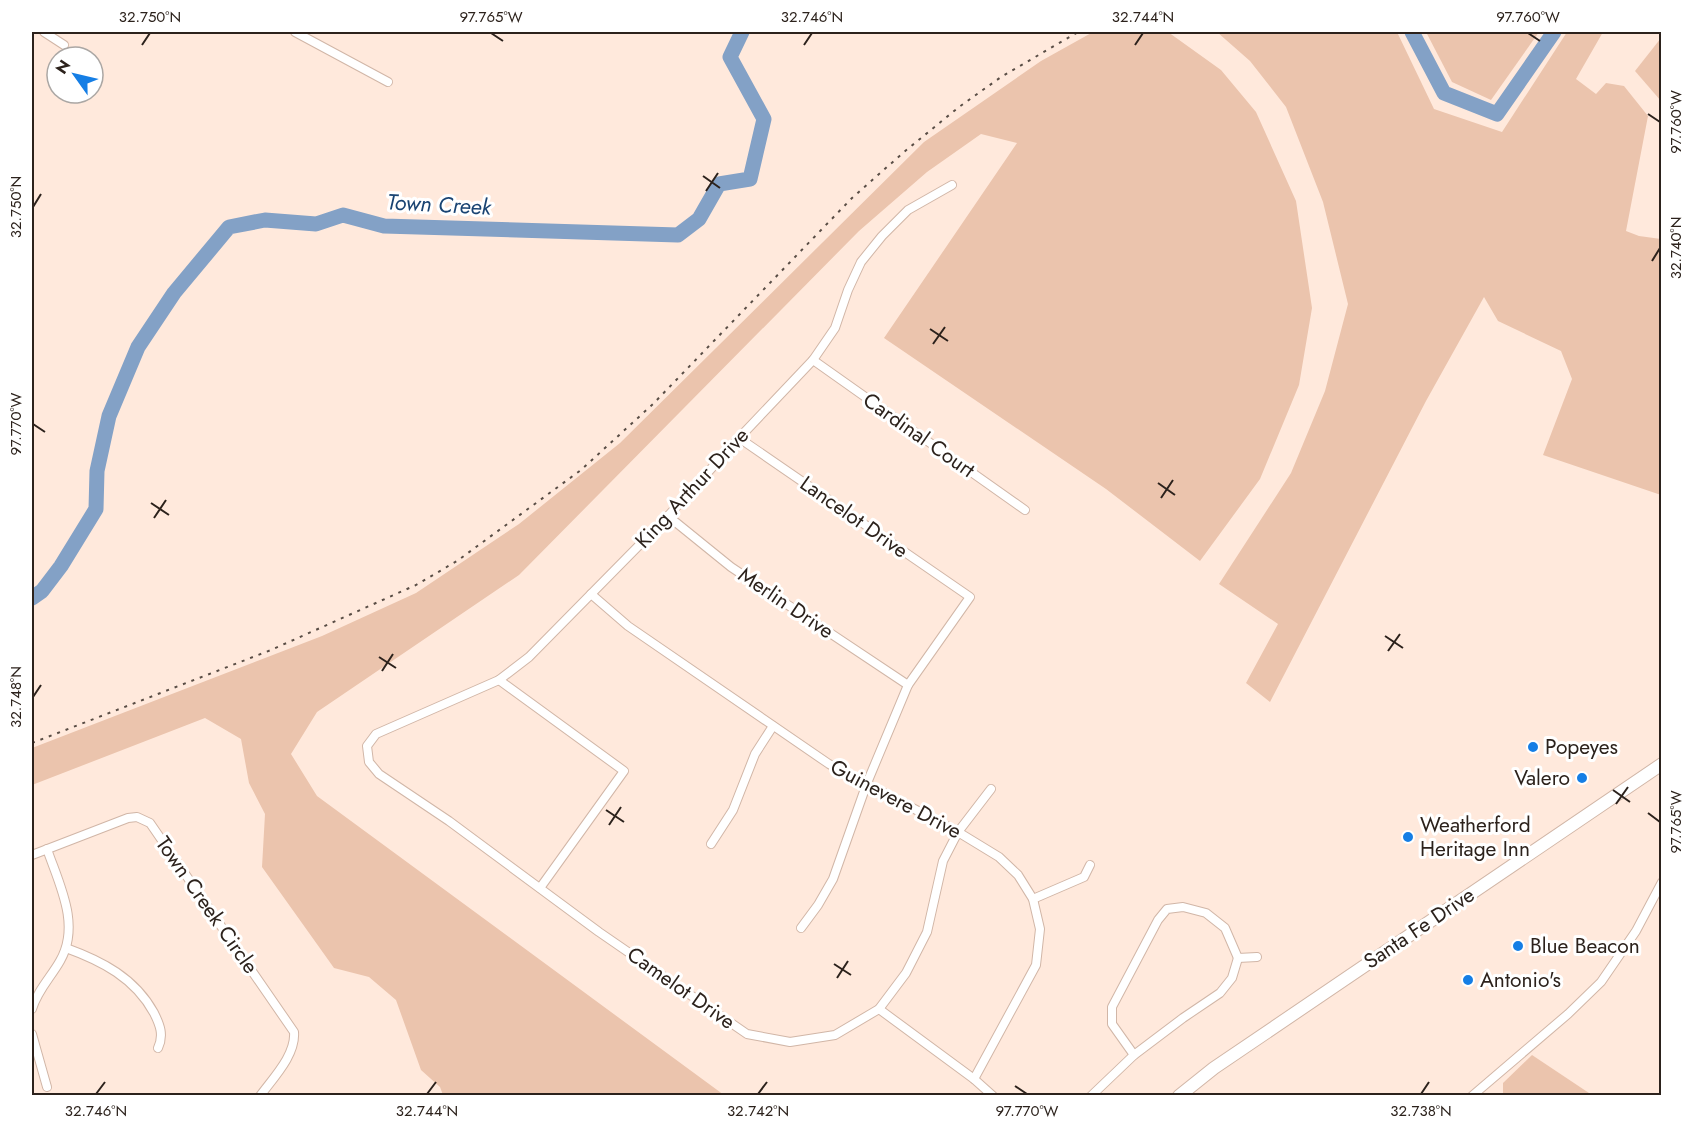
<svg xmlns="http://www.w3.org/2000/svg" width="1693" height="1127" viewBox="0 0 1693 1127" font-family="Jost,sans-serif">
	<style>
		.green { fill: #ebc4ad }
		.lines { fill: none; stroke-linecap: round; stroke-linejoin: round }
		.river { stroke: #83a1c6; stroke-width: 15 }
		.minor-casing { stroke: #d1b6a7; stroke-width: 10 }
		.secondary-casing { stroke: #d1b6a7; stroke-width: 14 }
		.minor { stroke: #fff; stroke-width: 8 }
		.secondary { stroke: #fff; stroke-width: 12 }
		.rail { stroke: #594d45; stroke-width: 2; stroke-dasharray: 3 6; stroke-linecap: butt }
		.ticks { fill: none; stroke: #2c221c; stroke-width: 2 }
		.poi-dot { fill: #157ee5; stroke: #fff; stroke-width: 2 }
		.labels { text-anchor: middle; stroke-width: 6; stroke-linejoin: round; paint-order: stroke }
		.street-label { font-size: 21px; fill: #2c221c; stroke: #fff }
		.poi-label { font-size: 21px; fill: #2c221c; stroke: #fff; text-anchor: start }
		.water-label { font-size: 22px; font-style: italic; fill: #194372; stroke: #fff }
		.neatline { fill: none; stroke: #2c221c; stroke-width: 2 }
		.ticks-label { font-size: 15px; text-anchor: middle; fill: #2c221c }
	</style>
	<rect width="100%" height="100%" fill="#ffe9dc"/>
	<g class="green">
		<path d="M 1093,32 L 1168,32 L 1221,70 L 1256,112 L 1296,201 L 1312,308 L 1299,385 L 1260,479 L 1200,561 L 1106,489 L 884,338 L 1017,143 L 981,134 L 927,172 L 859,231 L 519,575 L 317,712 L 291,754 L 317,796 L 724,1095 L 443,1095 L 440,1087 L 421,1070 L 396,1000 L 369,977 L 334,968 L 262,867 L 265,814 L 249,783 L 241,739 L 205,718 L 32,785 L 32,748 L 322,636 L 416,593 L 519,524 L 620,443 L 924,142 L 1041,61 Z"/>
		<path d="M 1217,32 L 1397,32 L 1434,109 L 1502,132 L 1567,32 L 1603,32 L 1576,79 L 1596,94 L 1606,83 L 1624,86 L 1648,116 L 1626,231 L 1639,236 L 1661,239 L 1661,495 L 1543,455 L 1572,379 L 1561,351 L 1498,321 L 1484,297 L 1426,401 L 1270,702 L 1246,683 L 1278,624 L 1219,584 L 1291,473 L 1325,391 L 1348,304 L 1323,202 L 1286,107 L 1250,61 Z"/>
		<path d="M 1426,32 L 1539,32 L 1491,100 L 1452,82 Z"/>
		<path d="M 1661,38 L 1661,101 L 1635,71 Z"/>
		<path d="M 1532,1055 L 1592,1095 L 1503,1095 L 1503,1083 Z"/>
	</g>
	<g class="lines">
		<g class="river">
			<path d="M 1412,32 L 1444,93 L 1497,114 L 1554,32"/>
			<path d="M 32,598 L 42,591 L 61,566 L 96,509 L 97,471 L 109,416 L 138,347 L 174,293 L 229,227 L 265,220 L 316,224 L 343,215 L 384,226 L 678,235 L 699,219 L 719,184 L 750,179 L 764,119 L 730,57 L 742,32"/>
		</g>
		<g class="minor-casing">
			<g id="minor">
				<path d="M 44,32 L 64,45"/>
				<path d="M 295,32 L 388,82"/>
				<path d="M 952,185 L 908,210 L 882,236 L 861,262 L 848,290 L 835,328 L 813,360 L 739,438 L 668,516 L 529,657 L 499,680 L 376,734 L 367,746 L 369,762 L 379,774 L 449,821 L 599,932 L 747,1034 L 790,1042 L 835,1035 L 879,1009 L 906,973 L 927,932 L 943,861 L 958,832 L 991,789"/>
				<path d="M 813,360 L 1025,510"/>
				<path d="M 739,438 L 970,597 L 908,685 L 867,783 L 833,879 L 818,905 L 801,928"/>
				<path d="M 668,516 L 731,567 L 908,685"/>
				<path d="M 591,594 L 628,626 L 829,764 L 958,832 L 999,857 L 1018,875 L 1033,899 L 1040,929 L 1036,965 L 974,1079"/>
				<path d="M 499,680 L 624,771 L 540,888"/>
				<path d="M 711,844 L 733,810 L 755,754 L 773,726"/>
				<path d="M 32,855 L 128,818 L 137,817 L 150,823 L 294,1032 C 296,1055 273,1078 260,1096"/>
				<path d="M 1033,899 L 1084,877 L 1090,865"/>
				<path d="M 66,948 C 102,961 135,978 154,1013 C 160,1025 164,1035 158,1048"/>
				<path d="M 1238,958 L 1257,957"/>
				<path d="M 32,1009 C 37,991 51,977 60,961 C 81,925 59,884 47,849"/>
				<path d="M 879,1009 L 974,1079 L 993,1096"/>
				<path d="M 32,1034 L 47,1087"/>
				<path d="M 1134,1055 L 1112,1024 L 1112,1007 L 1158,920 L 1167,909 L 1183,907 L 1206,913 L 1225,928 L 1238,958"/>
				<path d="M 1091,1096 L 1134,1055 L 1183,1018 L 1220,993 L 1232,978 L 1238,958"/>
				<path d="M 1472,1096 L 1568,1014 L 1601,982 L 1636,931 L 1662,882"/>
			</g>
		</g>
		<g class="secondary-casing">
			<path id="secondary" d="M 1179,1096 L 1214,1068 L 1662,764"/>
		</g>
		<use href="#minor" class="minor"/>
		<use href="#secondary" class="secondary"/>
		<path class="rail" d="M 32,743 L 271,650 L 416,585 L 457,561 L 581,470 L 653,404 L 852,198 L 904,152 L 959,107 L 1001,77 L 1078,32"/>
	</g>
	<path class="ticks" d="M 491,33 L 503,41M 1528,33 L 1540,41M 142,45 L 150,33M 804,45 L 812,33M 1135,45 L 1143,33M 1648,114 L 1660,122M 703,176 L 720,188M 706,191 L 718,173M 33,207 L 41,194M 1652,261 L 1660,248M 930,329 L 948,341M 933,344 L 945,327M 33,424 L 45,432M 1158,483 L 1175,495M 1161,498 L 1173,480M 151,503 L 169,515M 154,518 L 166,500M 1385,636 L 1403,648M 1388,651 L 1400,634M 379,657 L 396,668M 382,671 L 393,654M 33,697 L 41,685M 1613,790 L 1630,802M 1616,804 L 1628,787M 606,810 L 624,822M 1648,813 L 1660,822M 609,825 L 621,807M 834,964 L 851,975M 837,978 L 848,961M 1015,1086 L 1027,1094M 96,1094 L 105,1082M 427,1094 L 436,1082M 758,1094 L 767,1082M 1421,1094 L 1429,1082"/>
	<g class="poi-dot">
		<circle cx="1533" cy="747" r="6"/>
		<circle cx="1582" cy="778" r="6"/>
		<circle cx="1408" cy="837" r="6"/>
		<circle cx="1518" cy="946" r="6"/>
		<circle cx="1468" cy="980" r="6"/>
	</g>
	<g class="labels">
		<g class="street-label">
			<text transform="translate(919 435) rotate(35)" y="7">Cardinal Court</text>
			<text transform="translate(692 488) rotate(-47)" y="7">King Arthur Drive</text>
			<text transform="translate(854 517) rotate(35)" y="7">Lancelot Drive</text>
			<text transform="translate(786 603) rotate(34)" y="7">Merlin Drive</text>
			<text transform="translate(896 799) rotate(28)" y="7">Guinevere Drive</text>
			<text transform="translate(207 905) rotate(55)" y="7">Town Creek Circle</text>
			<text transform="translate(1419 928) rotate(-34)" y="7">Santa Fe Drive</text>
			<text transform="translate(681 988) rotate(35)" y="7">Camelot Drive</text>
		</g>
		<g class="poi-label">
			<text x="1545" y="754">Popeyes</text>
			<text x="1570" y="785" text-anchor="end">Valero</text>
			<text x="1420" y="832">Weatherford<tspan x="1420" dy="24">Heritage Inn</tspan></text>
			<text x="1530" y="953">Blue Beacon</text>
			<text x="1480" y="987">Antonio's</text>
		</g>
		<g class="water-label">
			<text transform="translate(439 204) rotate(3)" y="8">Town Creek</text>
		</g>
	</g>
	<rect width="1693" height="1127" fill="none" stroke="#ffffff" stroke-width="66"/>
	<g transform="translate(75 75) rotate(304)"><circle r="28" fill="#ffffff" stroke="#aba7a4" stroke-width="1.5"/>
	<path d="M0-4.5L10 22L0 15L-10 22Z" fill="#157ee5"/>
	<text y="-9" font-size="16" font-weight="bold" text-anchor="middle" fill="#2c221c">N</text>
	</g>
	<rect x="33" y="33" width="1627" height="1061" class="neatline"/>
	<g class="ticks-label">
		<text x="150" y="22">32.750°N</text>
		<text x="491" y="22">97.765°W</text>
		<text x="812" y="22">32.746°N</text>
		<text x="1143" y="22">32.744°N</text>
		<text x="1528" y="22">97.760°W</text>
		<text transform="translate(1676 122) rotate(-90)" y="5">97.760°W</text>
		<text transform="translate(16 207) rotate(-90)" y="5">32.750°N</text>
		<text transform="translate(1676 248) rotate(-90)" y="5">32.740°N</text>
		<text transform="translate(16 424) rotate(-90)" y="5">97.770°W</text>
		<text transform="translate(16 697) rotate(-90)" y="5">32.748°N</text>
		<text transform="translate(1676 822) rotate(-90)" y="5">97.765°W</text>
		<text x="96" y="1116">32.746°N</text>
		<text x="427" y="1116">32.744°N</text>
		<text x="758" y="1116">32.742°N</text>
		<text x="1027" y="1116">97.770°W</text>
		<text x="1421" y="1116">32.738°N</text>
	</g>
</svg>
